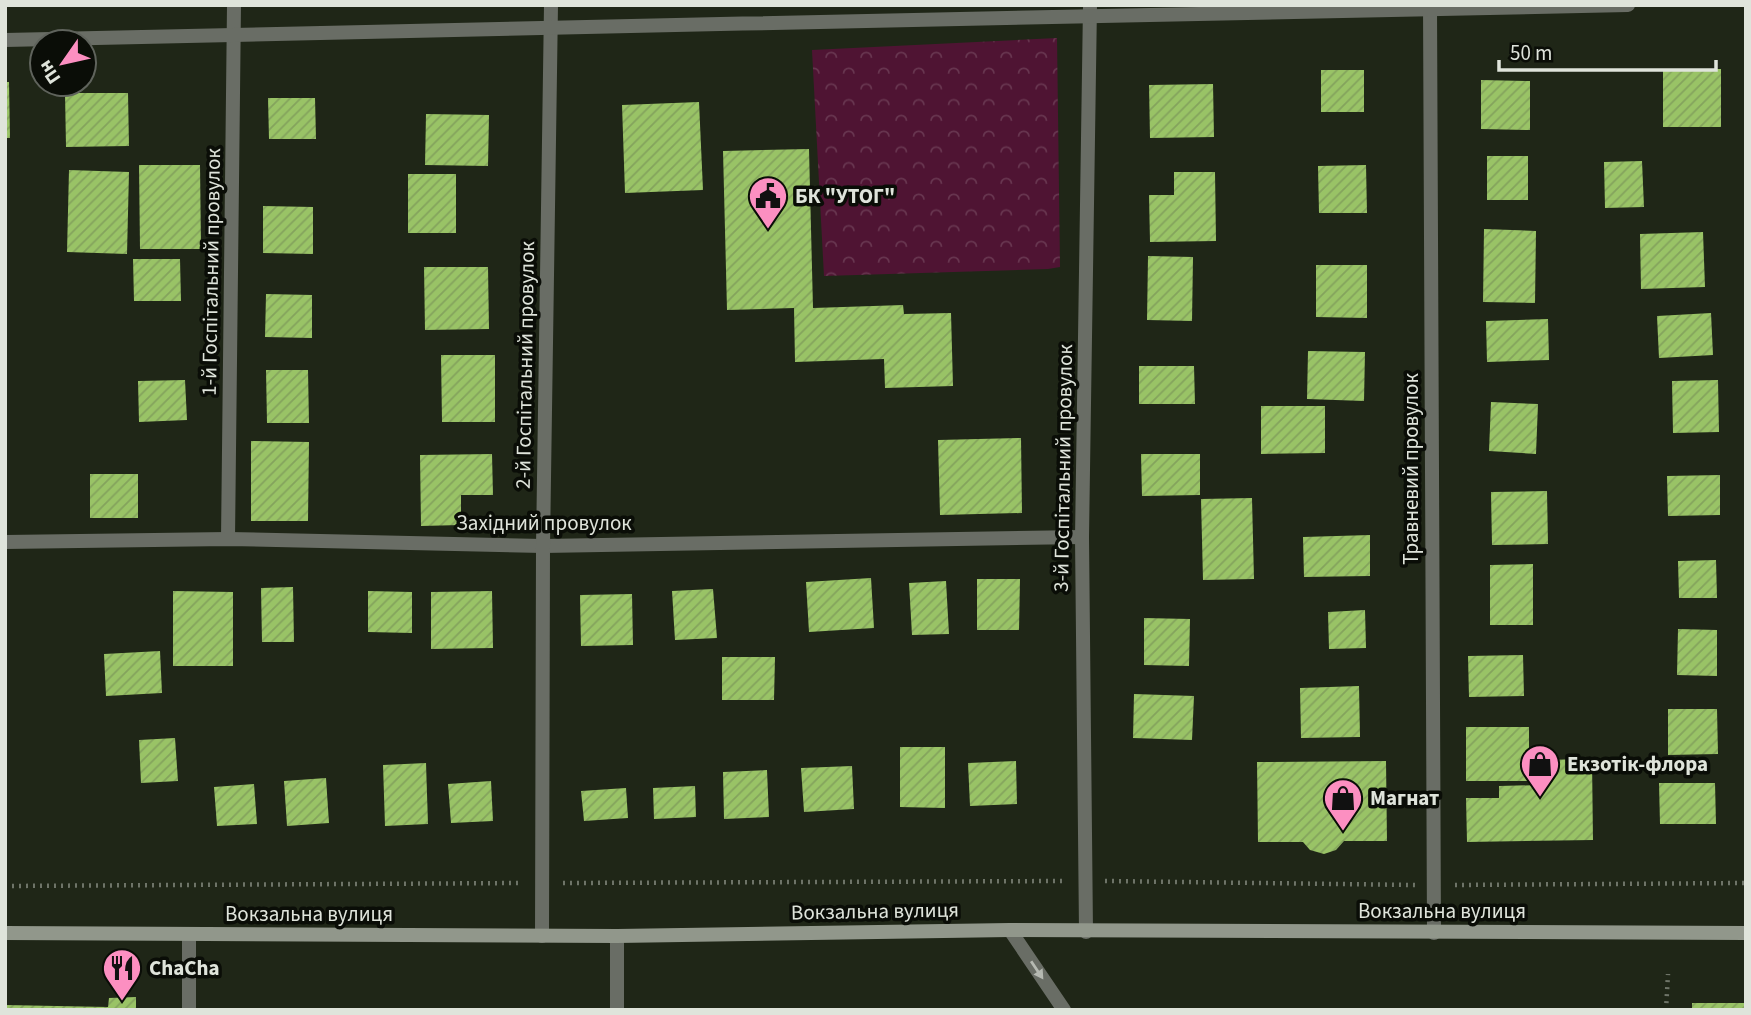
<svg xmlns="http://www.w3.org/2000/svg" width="1751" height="1015" viewBox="0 0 1751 1015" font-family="'Source Sans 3',sans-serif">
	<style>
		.park { fill: url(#park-crowns) }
		.building { fill: url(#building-hatch) }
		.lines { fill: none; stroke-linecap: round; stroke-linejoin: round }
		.path { stroke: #6e7468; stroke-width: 4.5; stroke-dasharray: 2 5; stroke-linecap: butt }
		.service { stroke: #696d65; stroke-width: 14 }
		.minor { stroke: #696d65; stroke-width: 14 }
		.tertiary { stroke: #696d65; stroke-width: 14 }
		.secondary { stroke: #91978b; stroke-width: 14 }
		.oneway { fill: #b6bab2 }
		.labels { text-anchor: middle; stroke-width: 7; stroke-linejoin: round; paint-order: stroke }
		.poi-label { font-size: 21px; font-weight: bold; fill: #dfe4db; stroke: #0a0d07; text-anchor: start }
		.street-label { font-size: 21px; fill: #dfe4db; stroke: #0a0d07 }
	</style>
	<defs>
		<pattern id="park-crowns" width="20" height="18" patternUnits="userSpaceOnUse" patternTransform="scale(1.75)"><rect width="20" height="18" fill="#4f1433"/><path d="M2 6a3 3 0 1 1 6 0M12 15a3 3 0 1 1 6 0" fill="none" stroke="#683650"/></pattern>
		<pattern id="building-hatch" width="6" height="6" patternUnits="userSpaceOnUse" patternTransform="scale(1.75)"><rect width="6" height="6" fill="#99c366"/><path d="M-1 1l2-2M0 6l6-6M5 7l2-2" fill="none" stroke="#84a35d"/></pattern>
	</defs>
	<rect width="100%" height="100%" fill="#1f2617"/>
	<path class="park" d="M 1057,38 L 1060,267 L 1048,269 L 824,276 L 812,50 Z"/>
	<g class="building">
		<rect x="1663" y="69" width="58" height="58"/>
		<rect x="1321" y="70" width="43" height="42"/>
		<path d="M 1481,80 L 1530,81 L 1530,130 L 1481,129 Z"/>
		<path d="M 5,82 L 9,82 L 10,138 L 5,138 Z"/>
		<path d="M 1213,84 L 1214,137 L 1150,138 L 1149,85 Z"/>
		<path d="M 65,93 L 128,93 L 129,146 L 66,147 Z"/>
		<path d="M 268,98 L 315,98 L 316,139 L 269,139 Z"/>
		<path d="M 699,102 L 703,190 L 625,193 L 622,105 Z"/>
		<path d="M 426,114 L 489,115 L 488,166 L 425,165 Z"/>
		<path d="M 809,149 L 813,308 L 903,305 L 904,314 L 951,313 L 953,386 L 885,388 L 884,359 L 795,362 L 794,308 L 727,310 L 723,151 Z"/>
		<rect x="1487" y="156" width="41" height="44"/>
		<path d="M 1642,161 L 1644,207 L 1605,208 L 1604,162 Z"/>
		<path d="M 139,165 L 200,165 L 201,249 L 140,249 Z"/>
		<path d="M 1366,165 L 1367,213 L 1319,213 L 1318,166 Z"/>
		<path d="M 69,170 L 129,172 L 127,254 L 67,252 Z"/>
		<path d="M 1174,172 L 1215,172 L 1216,241 L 1150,242 L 1149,195 L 1174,195 Z"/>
		<rect x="408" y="174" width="48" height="59"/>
		<path d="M 263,206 L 313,207 L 313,254 L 263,253 Z"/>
		<path d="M 1484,229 L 1536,231 L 1535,303 L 1483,302 Z"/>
		<path d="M 1703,232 L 1705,287 L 1641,289 L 1640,234 Z"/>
		<path d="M 1148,256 L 1193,257 L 1192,321 L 1147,320 Z"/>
		<path d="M 133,259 L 180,259 L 181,301 L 134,301 Z"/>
		<path d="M 1316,265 L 1367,265 L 1367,318 L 1316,317 Z"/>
		<path d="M 424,267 L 488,267 L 489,329 L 425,330 Z"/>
		<path d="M 266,294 L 312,295 L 312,338 L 265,337 Z"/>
		<path d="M 1711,313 L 1713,355 L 1659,358 L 1657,316 Z"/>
		<path d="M 1548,319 L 1549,360 L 1487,362 L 1486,321 Z"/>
		<path d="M 1308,351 L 1365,352 L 1364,401 L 1307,399 Z"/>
		<path d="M 441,355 L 495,355 L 495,422 L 442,422 Z"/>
		<path d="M 1139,366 L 1194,366 L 1195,404 L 1139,404 Z"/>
		<path d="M 266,370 L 308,370 L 309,423 L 267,423 Z"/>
		<path d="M 185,380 L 187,420 L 139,422 L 138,381 Z"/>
		<path d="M 1718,380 L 1719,432 L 1673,433 L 1672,381 Z"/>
		<path d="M 1491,402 L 1538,404 L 1536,454 L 1489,451 Z"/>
		<path d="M 1261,406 L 1325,406 L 1325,453 L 1261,454 Z"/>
		<path d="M 1021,438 L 1022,513 L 940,515 L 938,440 Z"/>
		<path d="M 251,441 L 309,442 L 308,521 L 251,521 Z"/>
		<path d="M 492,454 L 493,495 L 461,495 L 461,525 L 421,526 L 420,455 Z"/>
		<path d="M 1141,454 L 1200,454 L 1200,495 L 1142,496 Z"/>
		<rect x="90" y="474" width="48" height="44"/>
		<path d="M 1720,475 L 1720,515 L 1668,516 L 1667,476 Z"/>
		<path d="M 1547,491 L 1548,544 L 1492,545 L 1491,492 Z"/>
		<path d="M 1252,498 L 1254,579 L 1203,580 L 1201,499 Z"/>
		<path d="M 1370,535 L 1370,576 L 1304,577 L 1303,537 Z"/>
		<path d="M 1716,560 L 1717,598 L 1679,598 L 1678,561 Z"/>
		<path d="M 1533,564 L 1533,625 L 1490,625 L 1490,565 Z"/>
		<path d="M 871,578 L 874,628 L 809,632 L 806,582 Z"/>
		<path d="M 977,579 L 1020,579 L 1019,630 L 977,630 Z"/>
		<path d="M 946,581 L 949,634 L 912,635 L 909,583 Z"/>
		<path d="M 293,587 L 294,642 L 262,642 L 261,588 Z"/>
		<path d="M 713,589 L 717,638 L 675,640 L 672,591 Z"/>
		<path d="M 173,591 L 233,592 L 233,666 L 173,666 Z"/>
		<path d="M 368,591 L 412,592 L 412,633 L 368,632 Z"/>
		<path d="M 492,591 L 493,648 L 431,649 L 431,592 Z"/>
		<path d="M 632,594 L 633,645 L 581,646 L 580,595 Z"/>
		<path d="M 1365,610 L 1366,648 L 1329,649 L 1328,612 Z"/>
		<path d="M 1144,618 L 1190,619 L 1189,666 L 1144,665 Z"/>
		<path d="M 1678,629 L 1717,630 L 1717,676 L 1677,675 Z"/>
		<path d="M 160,651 L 162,693 L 106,696 L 104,654 Z"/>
		<path d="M 1523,655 L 1524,696 L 1469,697 L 1468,656 Z"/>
		<path d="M 722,657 L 775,657 L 774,700 L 722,700 Z"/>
		<path d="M 1359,686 L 1360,737 L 1301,738 L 1300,688 Z"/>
		<path d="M 1134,694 L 1194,696 L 1192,740 L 1133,738 Z"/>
		<path d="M 1668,709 L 1717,709 L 1718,754 L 1668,755 Z"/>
		<path d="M 1466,727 L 1529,727 L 1529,759 L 1535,759 L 1535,781 L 1466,781 Z"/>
		<path d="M 175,738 L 178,781 L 141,783 L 139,740 Z"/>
		<path d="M 900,747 L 945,747 L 945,808 L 900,807 Z"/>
		<path d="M 1592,759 L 1593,840 L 1467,842 L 1466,798 L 1499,798 L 1499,786 L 1540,785 L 1540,760 Z"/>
		<path d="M 1016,761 L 1017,804 L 970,806 L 968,763 Z"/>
		<path d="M 1386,761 L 1387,841 L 1344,841 L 1336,850 L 1324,854 L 1310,850 L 1303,842 L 1258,842 L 1257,762 Z"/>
		<path d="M 426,763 L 428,824 L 385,826 L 383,765 Z"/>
		<path d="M 852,766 L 854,809 L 804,812 L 801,768 Z"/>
		<path d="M 767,770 L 769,817 L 724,819 L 723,772 Z"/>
		<path d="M 326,778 L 329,823 L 287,826 L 284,781 Z"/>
		<path d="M 491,781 L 493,821 L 451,823 L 448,784 Z"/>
		<path d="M 1659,783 L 1715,783 L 1716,824 L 1660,824 Z"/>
		<path d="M 254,784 L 257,824 L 217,826 L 214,787 Z"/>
		<path d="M 695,786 L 696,817 L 654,819 L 653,788 Z"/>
		<path d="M 626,788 L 628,818 L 584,821 L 581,791 Z"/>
		<path d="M 136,997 L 136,1010 L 5,1010 L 5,1005 L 108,1007 L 109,998 Z"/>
		<rect x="1692" y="1003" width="54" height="7"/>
	</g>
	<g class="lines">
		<g class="path">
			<path d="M 1105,881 L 1415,885"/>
			<path d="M 563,883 L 1065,881"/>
			<path d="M 1455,885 L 1746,883"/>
			<path d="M 5,886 L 522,883"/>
			<path d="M 1666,1010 L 1668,974"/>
		</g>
		<g class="service">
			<path d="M 189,1010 L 189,934"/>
			<path d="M 617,1010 L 617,936"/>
		</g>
		<g class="minor">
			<path d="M 1430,5 L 1434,933"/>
			<path d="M 228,539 L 234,5"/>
			<path d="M 5,542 L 228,539 L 543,546 L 1082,537"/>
			<path d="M 1086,932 L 1082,537 L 1090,5"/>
			<path d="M 542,936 L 543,546 L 551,5"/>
		</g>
		<g class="tertiary">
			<path d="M 5,40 C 546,31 1087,12 1628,5"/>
			<path d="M 1010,930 L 1064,1010"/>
		</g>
		<path class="secondary" d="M 5,933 L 617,936 L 1010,930 L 1746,933"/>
	</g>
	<defs><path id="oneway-solid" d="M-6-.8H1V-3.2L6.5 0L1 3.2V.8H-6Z" transform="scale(1.75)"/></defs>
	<use class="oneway" href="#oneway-solid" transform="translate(1037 970) rotate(56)"/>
	<defs>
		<g id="civic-pin" transform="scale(2.0125)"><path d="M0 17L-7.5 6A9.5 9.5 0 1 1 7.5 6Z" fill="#fc8fc1" stroke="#0a0d07"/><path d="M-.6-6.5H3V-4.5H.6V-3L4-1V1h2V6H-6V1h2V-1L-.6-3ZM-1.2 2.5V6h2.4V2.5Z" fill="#111"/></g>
		<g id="shop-pin" transform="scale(2.0125)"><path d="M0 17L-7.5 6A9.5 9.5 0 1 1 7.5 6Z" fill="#fc8fc1" stroke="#0a0d07"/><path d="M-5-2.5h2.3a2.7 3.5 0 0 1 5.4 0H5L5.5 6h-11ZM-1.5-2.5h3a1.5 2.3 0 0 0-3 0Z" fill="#111"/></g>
		<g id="restaurant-pin" transform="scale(2.0125)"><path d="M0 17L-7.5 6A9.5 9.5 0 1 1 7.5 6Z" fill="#fc8fc1" stroke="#0a0d07"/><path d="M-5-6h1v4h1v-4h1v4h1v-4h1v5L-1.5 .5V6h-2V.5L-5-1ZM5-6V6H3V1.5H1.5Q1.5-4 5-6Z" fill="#111"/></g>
	</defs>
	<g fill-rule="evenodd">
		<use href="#civic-pin" x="768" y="196"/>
		<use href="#shop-pin" x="1540" y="764"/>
		<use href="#shop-pin" x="1343" y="798"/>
		<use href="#restaurant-pin" x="122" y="968"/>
	</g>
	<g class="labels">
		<g class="poi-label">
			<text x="795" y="203">БК "УТОГ"</text>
			<text x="1567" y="771">Екзотік-флора</text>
			<text x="1370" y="805">Магнат</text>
			<text x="149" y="975">ChaCha</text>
		</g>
		<g class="street-label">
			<text transform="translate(211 272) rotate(-89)" y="7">1-й Госпітальний провулок</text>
			<text transform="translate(525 365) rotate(-89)" y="7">2-й Госпітальний провулок</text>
			<text transform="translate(1063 468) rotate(-89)" y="7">3-й Госпітальний провулок</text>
			<text transform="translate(1411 469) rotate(-90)" y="7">Травневий провулок</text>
			<text x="544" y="530">Західний провулок</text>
			<text transform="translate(875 911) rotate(-1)" y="7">Вокзальна вулиця</text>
			<text x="1442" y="918">Вокзальна вулиця</text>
			<text x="309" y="921">Вокзальна вулиця</text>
		</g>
	</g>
	<rect width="1751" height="1015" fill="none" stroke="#dfe4db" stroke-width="14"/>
	<g transform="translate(63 63) rotate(236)"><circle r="33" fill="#0a0d07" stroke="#5f635c" stroke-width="2"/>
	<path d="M0-5L12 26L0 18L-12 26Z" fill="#fc8fc1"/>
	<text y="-10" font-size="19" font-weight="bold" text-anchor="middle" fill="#dfe4db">Пн</text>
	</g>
	<path d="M1499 60v10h217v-10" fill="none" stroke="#dfe4db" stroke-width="3.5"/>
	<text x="1510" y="60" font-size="21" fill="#dfe4db" stroke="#0a0d07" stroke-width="5" paint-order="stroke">50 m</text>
</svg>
